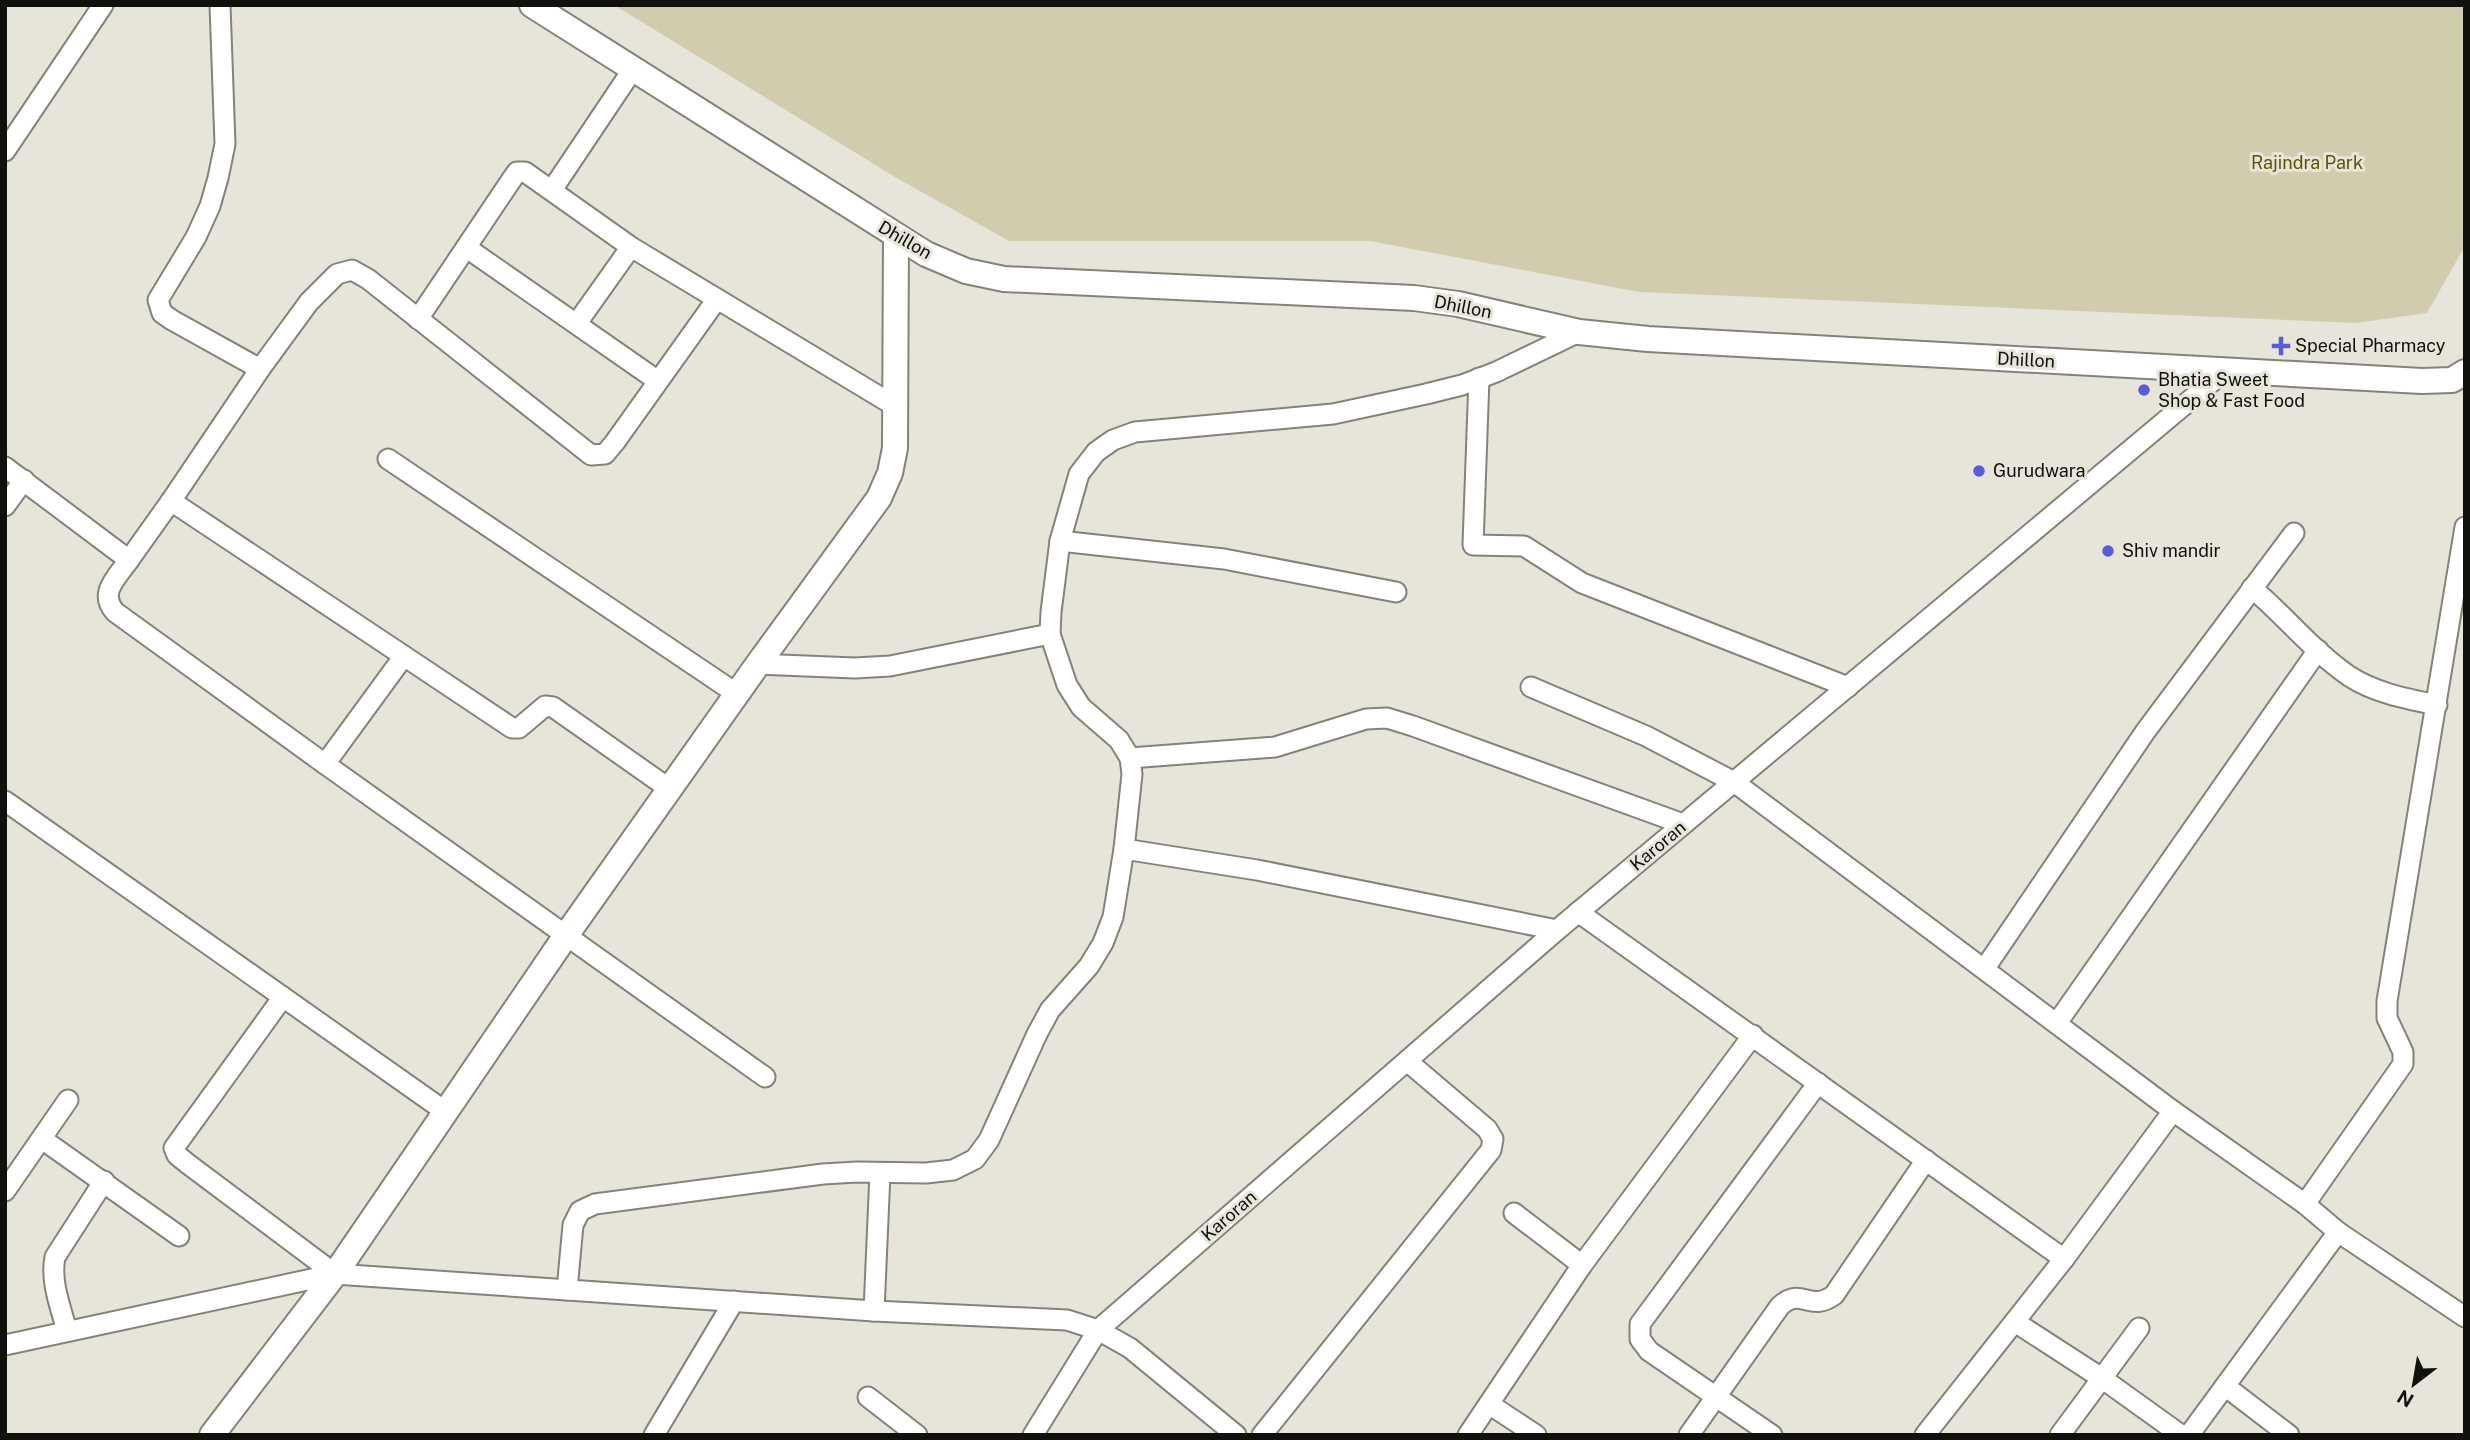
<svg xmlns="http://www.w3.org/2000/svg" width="2470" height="1440" viewBox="0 0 2470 1440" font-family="'Public Sans',sans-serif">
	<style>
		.green { fill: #d2ccaf }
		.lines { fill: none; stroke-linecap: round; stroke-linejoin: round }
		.minor-casing { stroke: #858379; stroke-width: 23 }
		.tertiary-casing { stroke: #858379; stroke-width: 28 }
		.minor { stroke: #fff; stroke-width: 19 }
		.tertiary { stroke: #fff; stroke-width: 24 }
		.poi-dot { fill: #5a5cd3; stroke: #e7e5da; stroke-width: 2.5 }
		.labels { text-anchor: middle; stroke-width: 6; stroke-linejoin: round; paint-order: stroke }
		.park-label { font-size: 18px; fill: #605205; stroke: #e7e5da }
		.street-label { font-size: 18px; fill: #10100c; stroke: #e7e5da }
		.poi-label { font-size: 18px; fill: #10100c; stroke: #e7e5da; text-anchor: start }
	</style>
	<rect width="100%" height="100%" fill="#e7e5da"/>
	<path class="green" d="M 614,5 L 2465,5 L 2465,246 L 2427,313 L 2356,323 L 1639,292 L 1370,241 L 1009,241 L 895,177 Z"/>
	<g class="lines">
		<g class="minor-casing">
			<g id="minor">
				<path d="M 220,5 L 225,144 L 218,178 L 210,206 L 196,237 L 158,300 L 162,313 L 172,320 L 260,369"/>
				<path d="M 5,151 L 103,5"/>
				<path d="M 552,190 L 633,69"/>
				<path d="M 467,248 L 658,381"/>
				<path d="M 418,319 L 512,179 L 517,172 L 525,172 L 631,247 L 895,406"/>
				<path d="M 577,323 L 631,247"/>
				<path d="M 1479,378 L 1473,545 L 1524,546 L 1582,583 L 1848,687"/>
				<path d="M 388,459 L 737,694"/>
				<path d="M 5,467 L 129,560 L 171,501 L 404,656 L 325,764 L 765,1077"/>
				<path d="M 171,501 L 260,369 L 309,302 L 337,274 L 352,270 L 368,279 L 591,455 L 605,454 L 615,442 L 717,299"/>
				<path d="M 5,506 L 24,480"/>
				<path d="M 1060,541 L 1224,559 L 1396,592"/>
				<path d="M 129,560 C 117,577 98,593 115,612 L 325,764"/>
				<path d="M 2252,588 C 2285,616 2313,651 2349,676 C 2375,693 2407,699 2437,705"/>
				<path d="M 404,656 L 512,728 L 519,728 L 545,706 L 553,707 L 671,790"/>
				<path d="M 758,664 L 855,668 L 890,666 L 1050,634"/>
				<path d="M 1531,687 L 1646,736 L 1734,782 L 2173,1111 L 2305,1204 L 2338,1232 L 2225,1386 L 2289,1435"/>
				<path d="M 1130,758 L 1275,747 L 1366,719 L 1387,718 L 1413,726 L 1683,824"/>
				<path d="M 5,801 L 446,1112"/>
				<path d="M 1124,849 L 1257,870 L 1557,930"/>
				<path d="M 1578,912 L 2064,1259"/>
				<path d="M 1985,968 L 2145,732 L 2294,533"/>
				<path d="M 283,997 L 174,1148 L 177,1155 L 188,1164 L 335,1274"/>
				<path d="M 2057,1023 L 2318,650"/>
				<path d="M 42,1139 L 179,1236"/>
				<path d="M 5,1191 L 68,1100"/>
				<path d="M 2305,1204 L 2403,1064 L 2403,1052 L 2387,1018 L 2387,1001 L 2465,527"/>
				<path d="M 1514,1213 L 1582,1265 L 1753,1035"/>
				<path d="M 2338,1232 L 2465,1317"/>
				<path d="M 567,1290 L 573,1225 L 580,1211 L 595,1204 L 823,1174 L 857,1172 L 926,1173 L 953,1170 L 975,1159 L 989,1140 L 1037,1034 L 1050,1010 L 1089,966 L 1103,943 L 1113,917 L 1124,849 L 1132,774 L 1130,758 L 1119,740 L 1081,707 L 1067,685 L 1050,634 L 1051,612 L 1060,541 L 1079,474 L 1096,452 L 1113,440 L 1135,432 L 1333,414 L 1426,394 L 1462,385 L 1496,372 L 1579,332"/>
				<path d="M 874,1311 L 880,1173"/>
				<path d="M 2015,1322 L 2103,1379 L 2181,1435"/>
				<path d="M 67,1331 C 61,1308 50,1282 55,1257 L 104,1181"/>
				<path d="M 5,1345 L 335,1274 L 874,1311 L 1067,1320 L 1098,1330 L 1130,1348 L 1236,1435"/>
				<path d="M 868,1397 L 917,1435"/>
				<path d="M 1489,1404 L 1536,1435"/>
				<path d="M 654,1435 L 734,1301"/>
				<path d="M 1033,1435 L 1098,1330 L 1557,930 L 2226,370"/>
				<path d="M 1262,1435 L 1491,1150 L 1493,1139 L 1487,1129 L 1407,1061"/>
				<path d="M 1468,1435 L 1582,1265"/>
				<path d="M 1689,1435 L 1780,1306 C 1802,1286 1809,1313 1834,1295 L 1926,1160"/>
				<path d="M 1772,1435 L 1649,1351 L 1640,1339 L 1640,1324 L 1818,1083"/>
				<path d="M 1925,1435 L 2064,1259 L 2173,1111"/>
				<path d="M 2060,1435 L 2139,1328"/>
				<path d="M 2189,1435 L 2225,1386"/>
			</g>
		</g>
		<g class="tertiary-casing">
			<g id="tertiary">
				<path d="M 532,5 L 926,254 L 966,271 L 1004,279 L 1414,298 L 1458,304 L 1579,332 L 1648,339 L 2422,381 L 2452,380 L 2465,372"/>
				<path d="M 212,1435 L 335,1274 L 567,934 L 758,664 L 879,498 L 890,473 L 895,448 L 896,236"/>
			</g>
		</g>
		<use href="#minor" class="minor"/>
		<use href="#tertiary" class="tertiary"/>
	</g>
	<g class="poi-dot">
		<path d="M2277.5 335.5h7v7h7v7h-7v7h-7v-7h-7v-7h7z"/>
		<circle cx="2144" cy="390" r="7"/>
		<circle cx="1979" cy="471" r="7"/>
		<circle cx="2108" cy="551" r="7"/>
	</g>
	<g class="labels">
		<g class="park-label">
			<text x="2307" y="169">Rajindra Park</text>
		</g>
		<g class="street-label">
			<text transform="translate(905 240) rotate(30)" y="6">Dhillon</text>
			<text transform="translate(1463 307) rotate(11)" y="6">Dhillon</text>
			<text transform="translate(2026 360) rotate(3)" y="6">Dhillon</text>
			<text transform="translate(1658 846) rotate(-40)" y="6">Karoran</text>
			<text transform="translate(1229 1216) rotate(-41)" y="6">Karoran</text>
		</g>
		<g class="poi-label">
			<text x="2295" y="352">Special Pharmacy</text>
			<text x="2158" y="386">Bhatia Sweet<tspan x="2158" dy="21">Shop &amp; Fast Food</tspan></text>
			<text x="1993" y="477">Gurudwara</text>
			<text x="2122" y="557">Shiv mandir</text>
		</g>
	</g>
	<rect width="2470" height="1440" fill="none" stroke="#10100c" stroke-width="14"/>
	<g transform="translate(2414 1384) rotate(211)" stroke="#e7e5da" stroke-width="5" paint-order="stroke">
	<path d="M0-5L12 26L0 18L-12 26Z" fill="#10100c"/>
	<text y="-10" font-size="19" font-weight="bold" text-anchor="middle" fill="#10100c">N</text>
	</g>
</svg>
